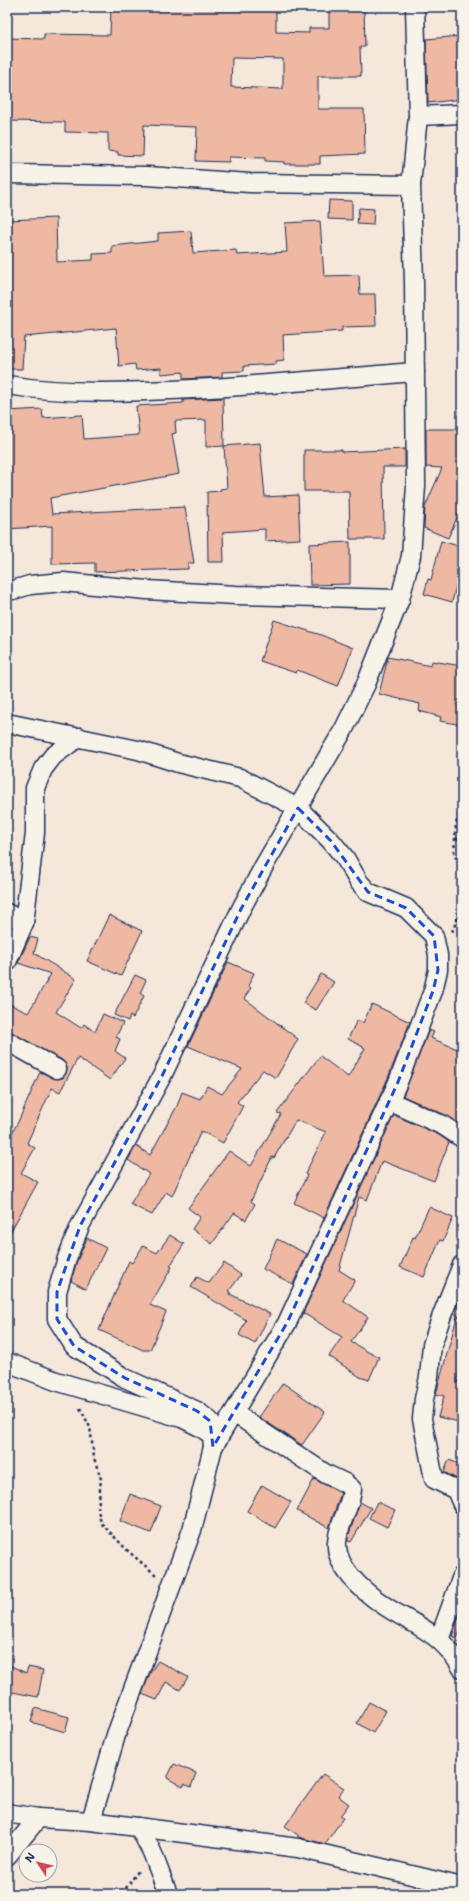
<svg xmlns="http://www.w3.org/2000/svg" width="469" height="1901" viewBox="0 0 469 1901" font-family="'Shantell Sans',sans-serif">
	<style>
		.building { fill: #eeb8a2; stroke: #1b2f5e; fill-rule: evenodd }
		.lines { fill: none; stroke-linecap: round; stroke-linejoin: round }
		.minor-casing { stroke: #1b2f5e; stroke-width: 21 }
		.path { stroke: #1b2f5e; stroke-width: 2.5; stroke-dasharray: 3 3; stroke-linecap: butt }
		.minor { stroke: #f7f3e8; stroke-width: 18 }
		.marked { fill: none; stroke: #1d4ed8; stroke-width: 3; stroke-dasharray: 8 5; stroke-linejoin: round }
	</style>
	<rect width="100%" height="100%" fill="#f5e7da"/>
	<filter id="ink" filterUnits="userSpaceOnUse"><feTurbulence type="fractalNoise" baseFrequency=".025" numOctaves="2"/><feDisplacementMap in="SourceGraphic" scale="8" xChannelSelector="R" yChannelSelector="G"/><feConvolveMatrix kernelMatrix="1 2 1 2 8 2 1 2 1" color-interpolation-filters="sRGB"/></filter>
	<g filter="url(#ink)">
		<g class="building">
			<path d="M 111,7 L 276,7 L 276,32 L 309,33 L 309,28 L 329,28 L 329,7 L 364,7 L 365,47 L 360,47 L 361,76 L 318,76 L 318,109 L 364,109 L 365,154 L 320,156 L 320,164 L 284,164 L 284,162 L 265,161 L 265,158 L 229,157 L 229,162 L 196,161 L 197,127 L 144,125 L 143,156 L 118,155 L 118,152 L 108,151 L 108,133 L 65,132 L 65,122 L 7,121 L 7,38 L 44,39 L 44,34 L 110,35 ZM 232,58 L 283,59 L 283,89 L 231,87 Z"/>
			<path d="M 461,36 L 462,99 L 428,103 L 426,39 Z"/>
			<path d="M 329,200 L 352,201 L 352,220 L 328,219 Z"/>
			<path d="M 359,208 L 374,209 L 373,225 L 357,224 Z"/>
			<path d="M 56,218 L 57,262 L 93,260 L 93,254 L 112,253 L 112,246 L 158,241 L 158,233 L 191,231 L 193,253 L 236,250 L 237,255 L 287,252 L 285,223 L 320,221 L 324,276 L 359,275 L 360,294 L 375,294 L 376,326 L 342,327 L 342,331 L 283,335 L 284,360 L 276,361 L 276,364 L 244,366 L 244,371 L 222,372 L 222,377 L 183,379 L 183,372 L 161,374 L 161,368 L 136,370 L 135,364 L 119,366 L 116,328 L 24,337 L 22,369 L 7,369 L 7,220 Z"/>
			<path d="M 223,398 L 224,446 L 206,447 L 206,420 L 175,421 L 176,433 L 172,434 L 179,474 L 50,498 L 52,514 L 185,507 L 194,563 L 188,563 L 188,569 L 95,572 L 95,563 L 52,564 L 52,526 L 7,529 L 7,411 L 42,409 L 43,418 L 82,415 L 84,439 L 139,435 L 136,406 L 183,403 L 183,400 Z"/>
			<path d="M 426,429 L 462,429 L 462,506 L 448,538 L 424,528 L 425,507 L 442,468 L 426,467 Z"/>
			<path d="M 260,443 L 265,497 L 298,495 L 300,539 L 265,541 L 265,529 L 223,532 L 224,562 L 208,562 L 207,492 L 220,491 L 220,489 L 227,488 L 224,446 Z"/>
			<path d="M 405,449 L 405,467 L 383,467 L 384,539 L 350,539 L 349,491 L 304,491 L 304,450 L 342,450 L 342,452 Z"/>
			<path d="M 441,541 L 462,547 L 462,562 L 452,602 L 424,594 L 428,579 L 431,580 Z"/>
			<path d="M 350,542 L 350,584 L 310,585 L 309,544 Z"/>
			<path d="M 274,620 L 321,635 L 353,648 L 338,686 L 297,670 L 296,673 L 260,661 Z"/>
			<path d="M 388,657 L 431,666 L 432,661 L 462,666 L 462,725 L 440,721 L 441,717 L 419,711 L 420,704 L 379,694 Z"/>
			<path d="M 109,915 L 142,931 L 121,976 L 87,961 Z"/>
			<path d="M 30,937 L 38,939 L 34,953 L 76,979 L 56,1012 L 81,1028 L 84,1024 L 95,1032 L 103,1014 L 123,1023 L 116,1037 L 120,1039 L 115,1051 L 125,1058 L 110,1080 L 78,1058 L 60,1092 L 52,1088 L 27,1143 L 35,1148 L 21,1173 L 38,1182 L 7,1238 L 7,1142 L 18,1122 L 40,1072 L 58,1079 L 63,1078 L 67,1069 L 66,1064 L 62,1060 L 7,1031 L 7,1003 L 28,1013 L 51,974 L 18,963 Z"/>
			<path d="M 228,962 L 254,973 L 248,986 L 251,988 L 244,998 L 298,1039 L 276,1078 L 263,1070 L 237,1102 L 243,1106 L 223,1143 L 201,1131 L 172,1196 L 166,1192 L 152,1215 L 130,1204 L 149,1174 L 128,1160 L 136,1146 L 150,1155 L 177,1106 L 182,1092 L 200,1099 L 207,1086 L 222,1094 L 242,1069 L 188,1046 Z"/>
			<path d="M 321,974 L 334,982 L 316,1010 L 303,1003 Z"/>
			<path d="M 135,975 L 146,980 L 140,993 L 144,996 L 133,1018 L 130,1016 L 128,1021 L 114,1015 Z"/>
			<path d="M 372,1004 L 410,1022 L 388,1078 L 324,1218 L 294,1203 L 307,1175 L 305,1174 L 326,1132 L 296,1120 L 274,1158 L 272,1157 L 251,1201 L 255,1204 L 246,1220 L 234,1213 L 212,1244 L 192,1229 L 200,1217 L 188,1208 L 229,1151 L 251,1166 L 281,1114 L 277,1113 L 320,1056 L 348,1077 L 365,1048 L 348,1039 L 357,1020 L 363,1023 Z"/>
			<path d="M 429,1030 L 434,1032 L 431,1038 L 462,1051 L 462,1121 L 460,1124 L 448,1116 L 403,1096 Z"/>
			<path d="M 394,1115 L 439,1135 L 449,1142 L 434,1181 L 382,1161 L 367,1200 L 359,1197 L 339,1270 L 355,1280 L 343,1300 L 368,1317 L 351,1342 L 368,1352 L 379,1357 L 369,1380 L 360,1377 L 329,1356 L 342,1337 L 303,1313 Z"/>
			<path d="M 429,1207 L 453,1218 L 443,1241 L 440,1240 L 424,1277 L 400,1267 L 413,1237 L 415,1238 Z"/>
			<path d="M 170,1235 L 184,1244 L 170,1266 L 172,1267 L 150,1305 L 166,1312 L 150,1350 L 143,1350 L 99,1330 L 129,1261 L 132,1263 L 143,1246 L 157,1253 Z"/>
			<path d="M 87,1238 L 106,1248 L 86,1289 L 71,1281 L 77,1261 Z"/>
			<path d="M 277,1239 L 307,1254 L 293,1284 L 263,1269 Z"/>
			<path d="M 224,1263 L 241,1275 L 229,1291 L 231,1292 L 230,1294 L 270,1314 L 255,1344 L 239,1335 L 246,1320 L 191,1287 L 197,1277 L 209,1283 Z"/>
			<path d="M 462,1293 L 462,1363 L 457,1382 L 462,1383 L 462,1410 L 459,1422 L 438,1417 L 444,1396 L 436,1394 L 457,1317 L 461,1318 L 454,1313 Z"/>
			<path d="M 283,1383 L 325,1412 L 302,1445 L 259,1417 Z"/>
			<path d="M 449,1460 L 462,1465 L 462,1482 L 444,1472 Z"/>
			<path d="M 314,1479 L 341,1493 L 329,1528 L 297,1511 Z"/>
			<path d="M 262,1485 L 291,1502 L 275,1528 L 247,1511 Z"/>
			<path d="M 130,1494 L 161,1506 L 151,1533 L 120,1521 Z"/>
			<path d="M 360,1502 L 371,1508 L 351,1542 L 348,1541 L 348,1537 Z"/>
			<path d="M 377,1502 L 395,1510 L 387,1527 L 369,1518 Z"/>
			<path d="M 462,1607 L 462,1628 L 457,1638 L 452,1636 Z"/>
			<path d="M 158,1661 L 188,1677 L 180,1690 L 166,1682 L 157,1700 L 142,1694 L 150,1673 Z"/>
			<path d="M 7,1664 L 26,1673 L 28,1667 L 43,1670 L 38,1697 L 7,1691 Z"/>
			<path d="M 369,1702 L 386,1711 L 373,1733 L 357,1723 Z"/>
			<path d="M 35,1708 L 69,1717 L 65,1732 L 31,1722 Z"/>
			<path d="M 174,1764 L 196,1773 L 191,1787 L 184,1784 L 183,1787 L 167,1778 Z"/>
			<path d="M 323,1774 L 344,1788 L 338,1796 L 349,1804 L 340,1816 L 343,1818 L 325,1844 L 298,1837 L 298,1835 L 285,1826 Z"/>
		</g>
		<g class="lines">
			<g class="minor-casing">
				<g id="minor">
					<path d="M 418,116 L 462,114"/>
					<path d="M 7,174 L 147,176 L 250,183 L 411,185"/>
					<path d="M 7,385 C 68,395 130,392 192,389 C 266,385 341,378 415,372"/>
					<path d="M 7,589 L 13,590 L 30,585 L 63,582 L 147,590 L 236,595 L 400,599"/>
					<path d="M 7,723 L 138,750 L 178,763 L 240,778 L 298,808 L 331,841 L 345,858 L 359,882 L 368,892 L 406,908 L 434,936 L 438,955 L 438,970 L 433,991 L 398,1082 L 287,1323 L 213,1447"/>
					<path d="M 7,913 L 24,923"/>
					<path d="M 7,962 L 24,923 L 35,833 L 35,788 L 43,769 L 53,756 L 79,737"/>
					<path d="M 7,1041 L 57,1069"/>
					<path d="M 389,1101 L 444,1126 L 462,1138"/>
					<path d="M 462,1265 L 442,1315 L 432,1345 L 429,1377 L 424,1399 L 422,1419 L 434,1479 L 456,1490 L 462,1504"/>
					<path d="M 7,1362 L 56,1381 L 182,1418 L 200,1427 L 212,1435 L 213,1447 L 192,1530 L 116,1735 L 91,1821"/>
					<path d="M 234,1413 L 326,1474 L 345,1483 L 352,1489 C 351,1507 338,1524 337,1542 C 335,1567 363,1591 382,1604 C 400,1617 422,1625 439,1640 C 448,1648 456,1658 462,1668"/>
					<path d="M 212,1435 L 210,1421 L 197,1411 L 125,1378 L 74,1346 L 57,1319 L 57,1292 L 67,1258 L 80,1226 L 162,1076 L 241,909 L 265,864 L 344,729 L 366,684 L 400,599 L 411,556 L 416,486 L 414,282 L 411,185 L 418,116 L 415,7"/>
					<path d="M 439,1640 L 462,1576"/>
					<path d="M 7,1813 L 38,1818 L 91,1821 L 298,1848 L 462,1887"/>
					<path d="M 139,1827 L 152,1852 L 168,1894"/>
					<path d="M 7,1856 L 38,1818"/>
				</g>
			</g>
			<g class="path">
				<path d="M 462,803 L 456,824 L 454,855 L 462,867"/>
				<path d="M 455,839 L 462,838"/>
				<path d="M 452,932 L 462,907"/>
				<path d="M 80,1408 L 90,1427 L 94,1458 L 101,1479 L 98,1510 L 101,1523 L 128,1551 L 156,1575"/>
				<path d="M 115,1894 L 126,1888 L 139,1870"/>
			</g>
			<use href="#minor" class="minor"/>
		</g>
	</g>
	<path class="marked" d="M 298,808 L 331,841 L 368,892 L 406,908 L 434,936 L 438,970 L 433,991 L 398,1082 L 287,1323 L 213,1447 L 210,1421 L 197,1411 L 125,1378 L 74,1346 L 57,1319 L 57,1292 L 80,1226 L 162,1076 L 241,909 Z"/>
	<rect width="469" height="1901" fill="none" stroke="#f7f3e8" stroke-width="24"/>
	<rect x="12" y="12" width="445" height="1877" fill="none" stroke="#1b2f5e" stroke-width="1.5" filter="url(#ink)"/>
	<g transform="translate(38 1863) rotate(305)"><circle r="19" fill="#f7f3e8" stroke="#9fa5b1"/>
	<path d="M0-3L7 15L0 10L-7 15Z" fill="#d1495b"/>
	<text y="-6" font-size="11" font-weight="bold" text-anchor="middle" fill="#1b2f5e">N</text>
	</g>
</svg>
